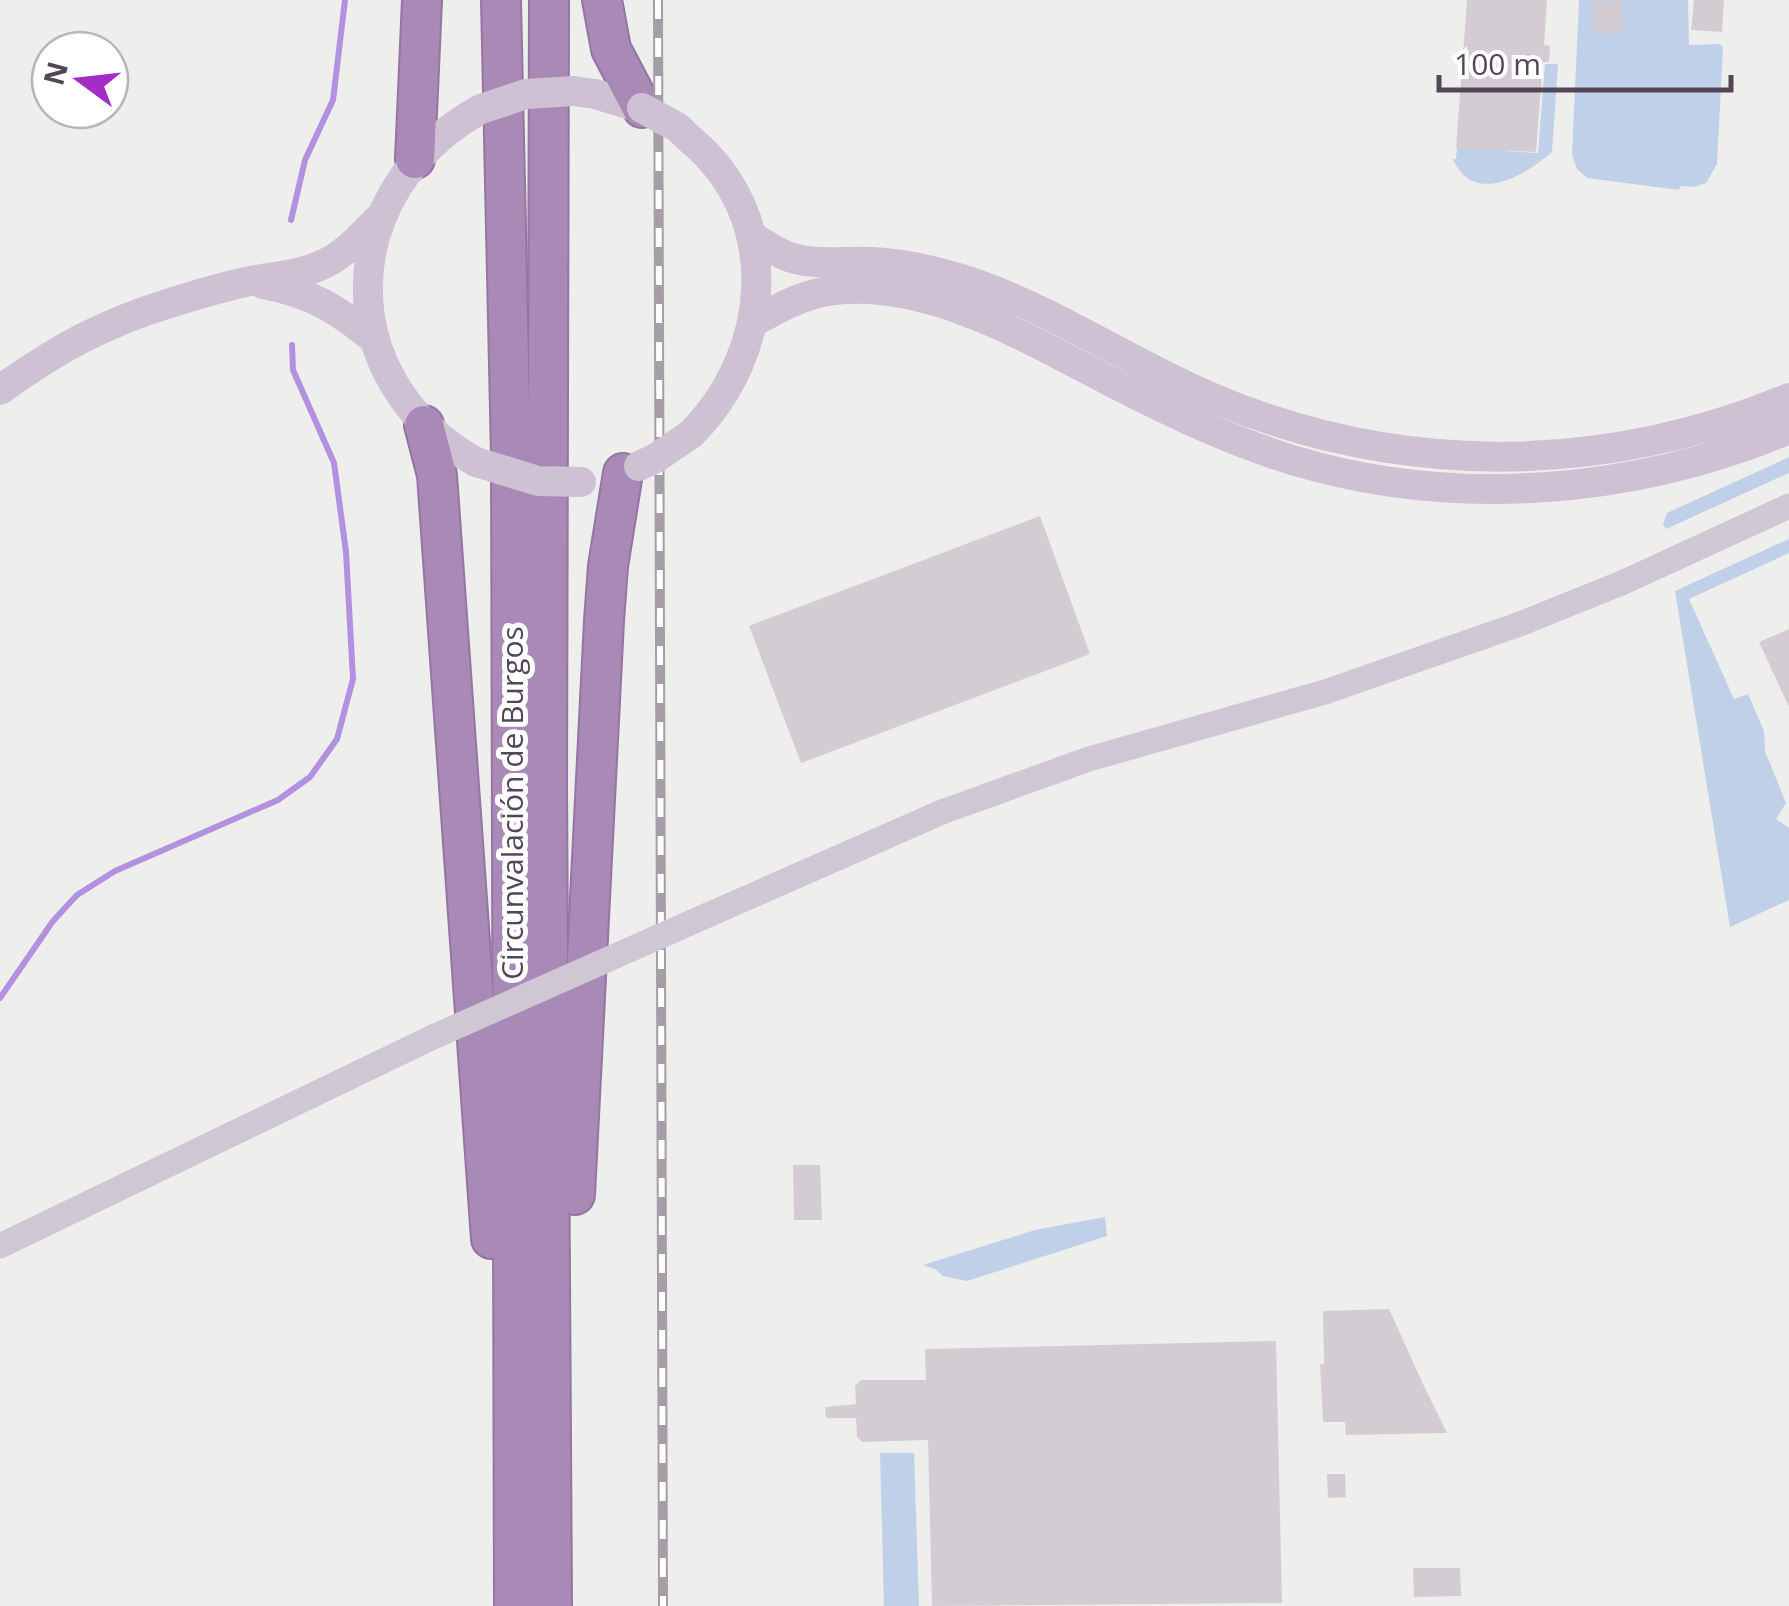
<svg xmlns="http://www.w3.org/2000/svg" width="1789" height="1606" viewBox="0 0 1789 1606" font-family="'Open Sans',sans-serif">
	<style>
		.green { fill: #bfd0e8 }
		.lines { fill: none; stroke-linecap: round; stroke-linejoin: round }
		.stream { stroke: #b291e0; stroke-width: 6 }
		.building { fill: #d3cdd3 }
		.motorway-casing { stroke: #9575a2; stroke-width: 42 }
		.tertiary { stroke: #d0c7d5; stroke-width: 25 }
		.secondary { stroke: #cec1d3; stroke-width: 30 }
		.motorway { stroke: #a989b6; stroke-width: 38 }
		.rail-casing { stroke: #a59ea7; stroke-width: 10 }
		.rail { stroke: #fff; stroke-width: 6; stroke-dasharray: 19; stroke-linecap: butt }
		.tertiary-bridge { stroke: #d0c7d5; stroke-width: 25 }
		.secondary-bridge { stroke: #cec1d3; stroke-width: 30 }
		.labels { text-anchor: middle; stroke-width: 10; stroke-linejoin: round; paint-order: stroke }
		.street-label { font-size: 30px; fill: #524757; stroke: #fff }
	</style>
	<rect width="100%" height="100%" fill="#eeefec"/>
	<g class="green">
		<path d="M 1517,0 L 1506,151 L 1538,153 L 1545,64 L 1558,64 L 1552,152 C 1528,173 1474,208 1453,159 L 1456,159 L 1457,148 L 1486,149 Z"/>
		<path d="M 1579,0 L 1688,0 L 1689,45 L 1720,44 L 1723,48 L 1717,164 L 1706,183 L 1694,187 L 1680,186 L 1679,190 L 1587,178 L 1577,169 L 1572,155 Z"/>
		<path d="M 1789,457 L 1789,473 L 1666,529 L 1663,524 L 1667,513 Z"/>
		<path d="M 1789,539 L 1789,553 L 1689,599 L 1734,699 L 1748,694 L 1764,731 L 1765,751 L 1786,803 L 1776,819 L 1789,828 L 1789,900 L 1730,927 L 1675,591 Z"/>
		<path d="M 1105,1217 L 1107,1236 L 967,1281 L 943,1276 L 935,1269 L 923,1265 L 1035,1230 Z"/>
		<path d="M 880,1453 L 914,1453 L 919,1606 L 884,1606 Z"/>
	</g>
	<g class="lines">
		<g class="stream">
			<path d="M 291,220 L 305,160 L 333,100 L 345,0"/>
			<path d="M 0,998 L 53,921 L 77,895 L 115,871 L 278,800 L 310,777 L 337,739 L 353,679 L 346,552 L 334,463 L 293,370 L 292,345"/>
		</g>
	</g>
	<g class="building">
		<path d="M 1467,0 L 1547,0 L 1544,45 L 1550,46 L 1549,62 L 1543,62 L 1536,152 L 1456,148 Z"/>
		<path d="M 1694,0 L 1724,0 L 1722,32 L 1691,30 Z"/>
		<path d="M 1621,1 L 1624,33 L 1594,34 L 1593,2 Z"/>
		<path d="M 1040,516 L 1090,654 L 801,763 L 749,626 Z"/>
		<path d="M 1789,629 L 1789,707 L 1759,642 Z"/>
		<path d="M 793,1165 L 820,1165 L 822,1220 L 794,1220 Z"/>
		<path d="M 1389,1309 L 1423,1384 L 1447,1433 L 1346,1435 L 1345,1422 L 1323,1422 L 1320,1364 L 1324,1364 L 1323,1311 Z"/>
		<path d="M 1276,1341 L 1282,1603 L 932,1606 L 928,1440 L 862,1442 L 857,1437 L 856,1418 L 826,1418 L 825,1407 L 856,1404 L 855,1386 L 861,1380 L 926,1380 L 925,1349 Z"/>
		<path d="M 1327,1474 L 1345,1474 L 1346,1497 L 1328,1498 Z"/>
		<path d="M 1413,1568 L 1460,1568 L 1461,1596 L 1414,1597 Z"/>
	</g>
	<g class="lines">
		<g class="motorway-casing">
			<g id="motorway">
				<path d="M 501,0 L 511,456 L 514,1606"/>
				<path d="M 549,0 L 547,787 L 552,1606"/>
				<path d="M 602,0 L 611,49 L 642,108"/>
				<path d="M 415,159 L 422,0"/>
				<path d="M 424,425 L 437,475 L 491,1239"/>
				<path d="M 575,1195 L 604,621 L 608,566 L 623,473"/>
			</g>
		</g>
		<g class="tertiary">
			<path d="M 708,915 L 942,812 L 1089,759 L 1325,692 L 1520,624 L 1624,582 L 1789,506"/>
			<path d="M 0,1246 L 433,1037"/>
		</g>
		<g class="secondary">
			<path d="M 573,91 L 595,94 L 642,108"/>
			<path d="M 751,236 C 762,242 773,250 784,255 C 811,267 845,260 874,262 C 909,264 944,273 977,284 C 1060,314 1134,365 1215,399 C 1402,477 1603,475 1789,398"/>
			<path d="M 263,284 C 312,293 337,309 375,340"/>
			<path d="M 752,323 C 777,309 799,296 828,291 C 920,277 1020,334 1098,375 C 1161,408 1225,439 1292,460 C 1454,509 1635,494 1789,429"/>
			<path d="M 0,390 C 57,349 102,324 170,303 C 196,295 224,286 251,281 C 277,276 302,275 326,263 C 346,253 362,235 378,219"/>
			<path d="M 691,434 C 772,353 784,218 691,140"/>
			<path d="M 476,462 C 328,379 334,190 481,109"/>
		</g>
		<use href="#motorway" class="motorway"/>
		<g class="rail-casing">
			<path id="rail" d="M 658,0 L 663,1606"/>
		</g>
		<use href="#rail" class="rail"/>
		<path class="tertiary-bridge" d="M 433,1037 L 708,915"/>
		<g class="secondary-bridge">
			<path d="M 642,108 L 677,127 L 691,140"/>
			<path d="M 481,109 L 526,94 L 573,91"/>
			<path d="M 476,462 L 538,481 L 581,482"/>
			<path d="M 639,466 L 656,458 L 691,434"/>
		</g>
	</g>
	<g class="labels">
		<g class="street-label">
			<text transform="translate(513 803) rotate(-90)" y="10">Circunvalación de Burgos</text>
		</g>
	</g>
	<g transform="translate(80 80) rotate(285)"><circle r="48" fill="#ffffff" stroke="#bab5bc" stroke-width="2.5"/>
	<path d="M0-8L18 38L0 25L-18 38Z" fill="#a42dc8"/>
	<text y="-15" font-size="28" font-weight="bold" text-anchor="middle" fill="#524757">N</text>
	</g>
	<path d="M1439 75v15h292v-15" fill="none" stroke="#524757" stroke-width="5"/>
	<text x="1454" y="75" font-size="30" fill="#524757" stroke="#ffffff" stroke-width="8" paint-order="stroke">100 m</text>
</svg>
